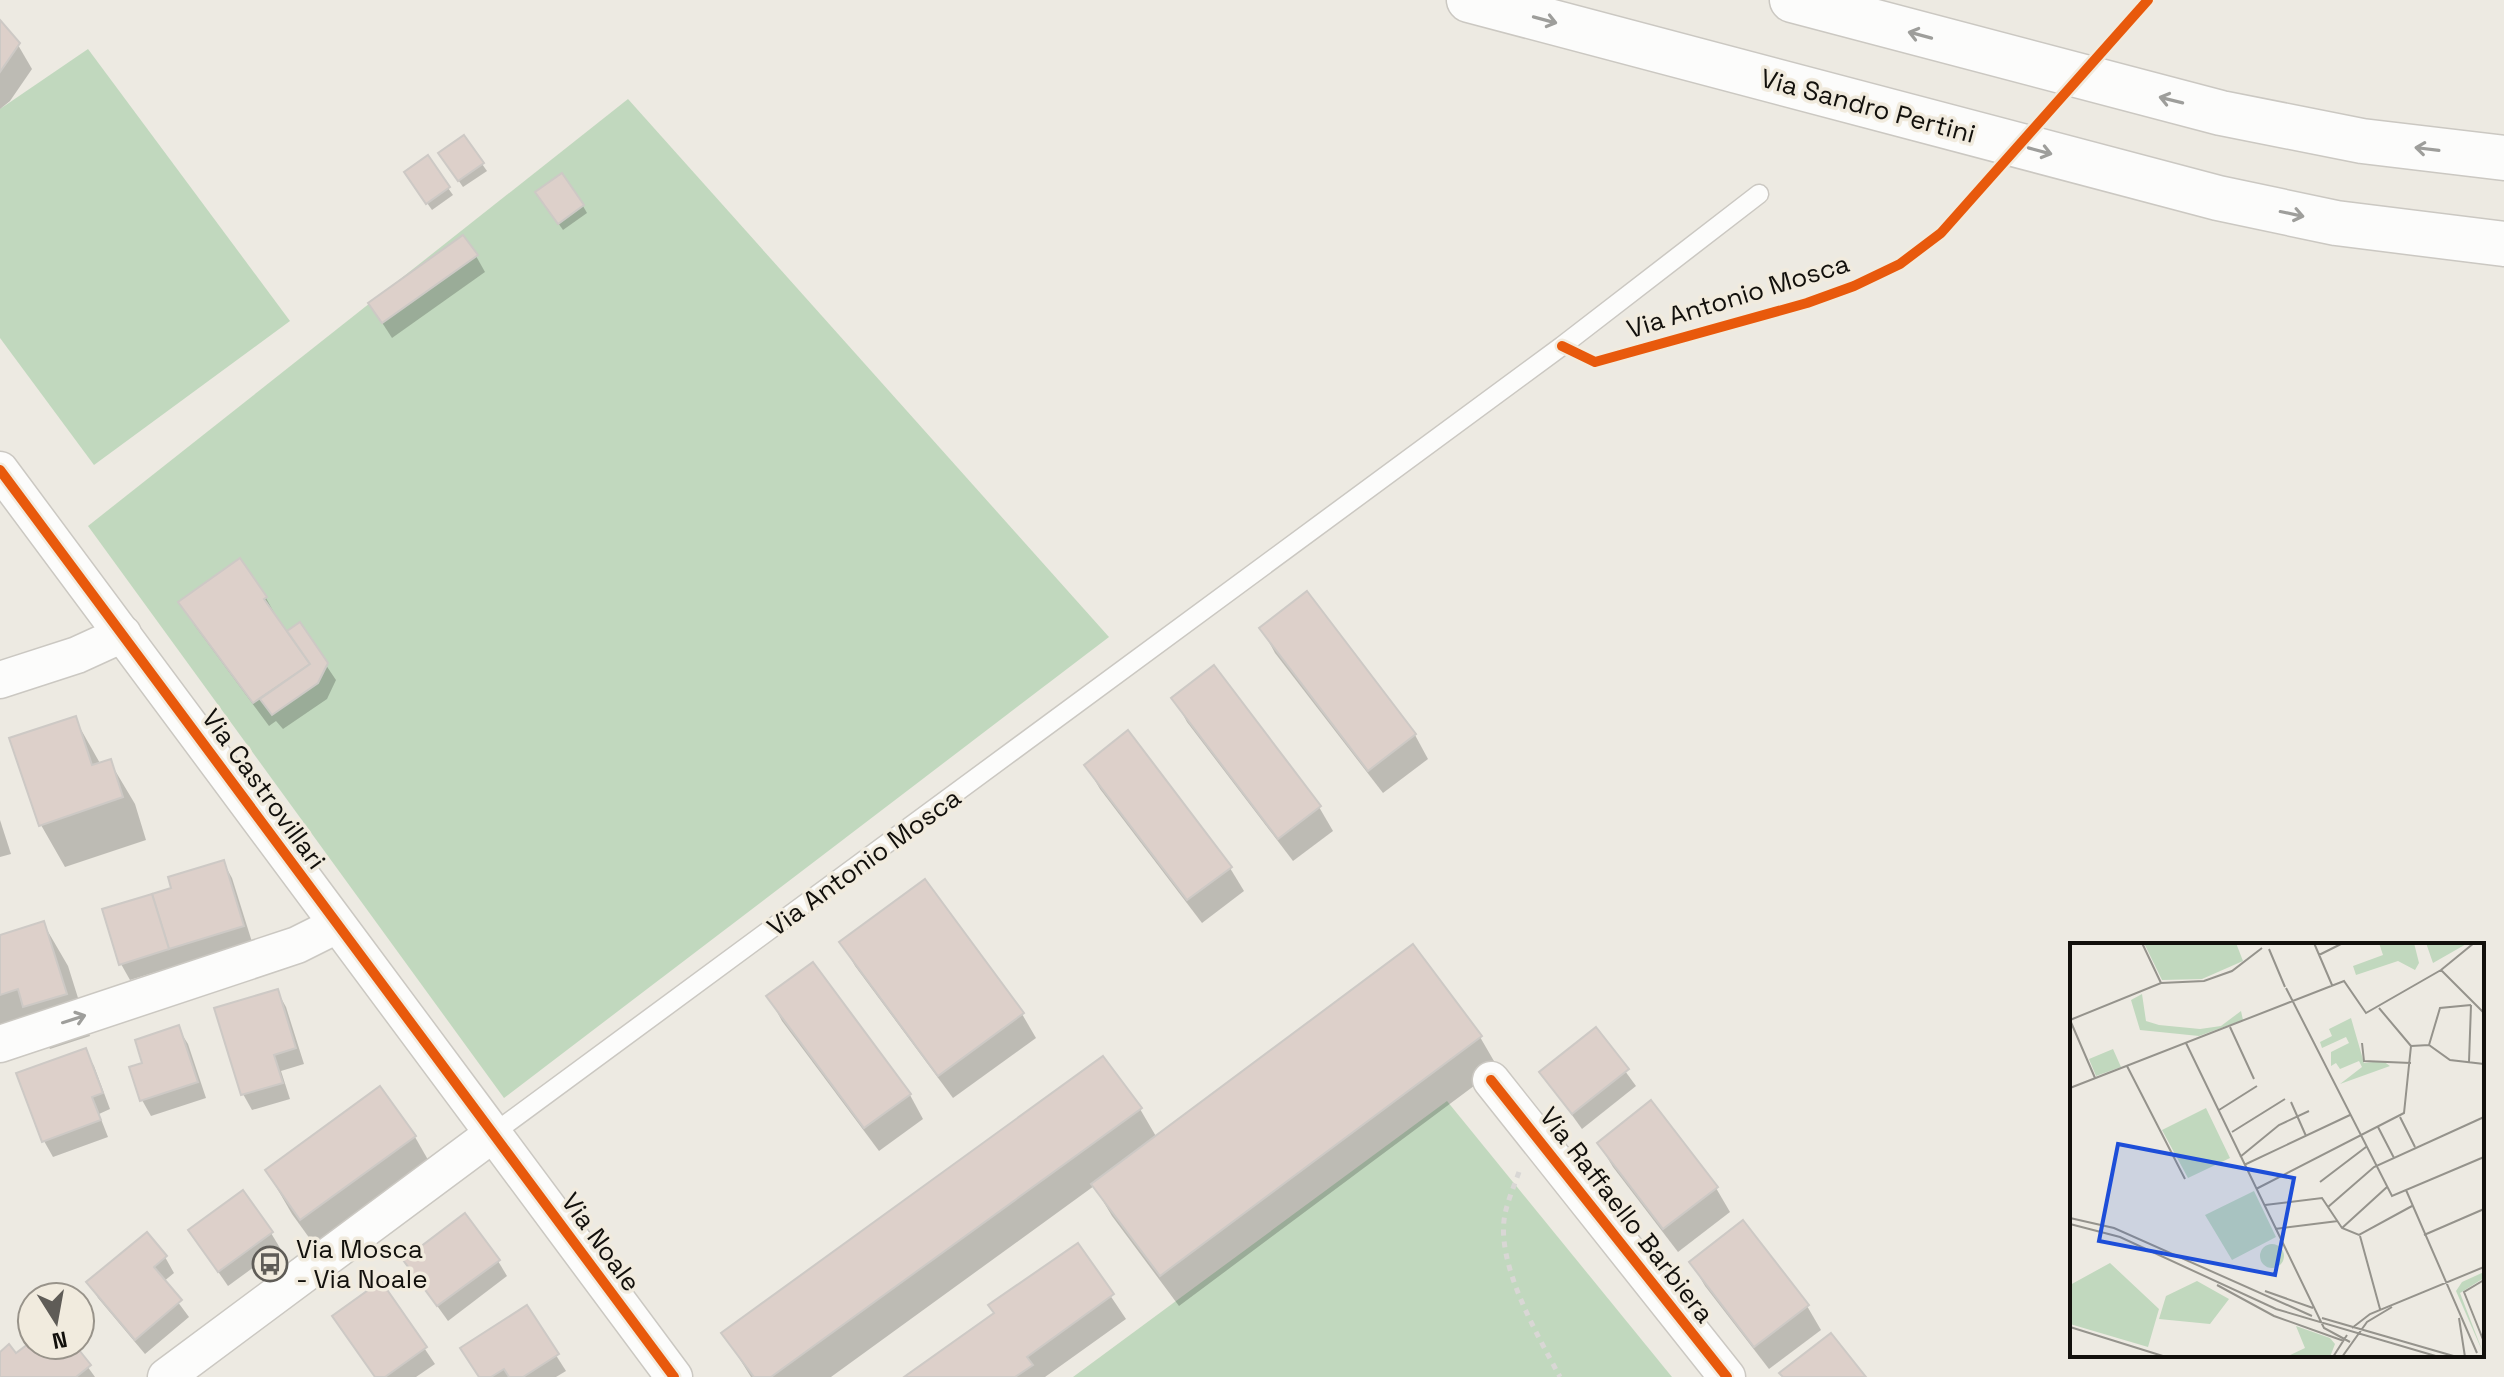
<svg xmlns="http://www.w3.org/2000/svg" width="2504" height="1377" viewBox="0 0 2504 1377" font-family="'Space Grotesk',sans-serif">
	<style>
		.green { fill: #c1d8be }
		.shadow { fill: #0003 }
		.building { fill: #ddd0ca; stroke: #cdc9c5; stroke-width: 2 }
		.lines { fill: none; stroke-linecap: round; stroke-linejoin: round }
		.lane-casing { stroke: #cbc8c2; stroke-width: 21 }
		.street-casing { stroke: #cbc8c2; stroke-width: 39 }
		.secondary-casing { stroke: #cbc8c2; stroke-width: 47 }
		.path { stroke: #d9d7d5; stroke-width: 5; stroke-dasharray: 6 6; stroke-linecap: butt }
		.lane { stroke: #fcfcfb; stroke-width: 18 }
		.street { stroke: #fcfcfb; stroke-width: 36 }
		.secondary { stroke: #fcfcfb; stroke-width: 44 }
		.path-bridge { stroke: #d9d7d5; stroke-width: 5; stroke-dasharray: 6 6; stroke-linecap: butt }
		.cycleway-casing { stroke: #f1ebde; stroke-width: 15 }
		.cycleway { stroke: #e8590c; stroke-width: 10 }
		.oneway { stroke: #9e9e9b }
		.labels { text-anchor: middle; stroke-width: 7; stroke-linejoin: round; paint-order: stroke }
		.street-label { font-size: 26px; fill: #12100c; stroke: #f1ebde }
		.poi-label { font-size: 26px; fill: #12100c; stroke: #f1ebde; text-anchor: start }
		.inset-road { fill: none; stroke: #95938c; stroke-width: 2 }
		.view { fill: #1d4ed8; fill-opacity: 0.15; stroke: #1d4ed8; stroke-width: 4 }
		.inset-edge { fill: none; stroke: #12100c; stroke-width: 4 }
	</style>
	<rect width="100%" height="100%" fill="#edeae2"/>
	<g class="green">
		<path d="M 88,49 L 290,321 L 94,465 L 0,338 L 0,109 Z"/>
		<path d="M 628,99 L 1109,637 L 504,1098 L 88,526 Z"/>
		<path d="M 1447,1101 L 1672,1377 L 1073,1377 Z"/>
	</g>
	<g class="shadow">
		<path d="M 0,23 L 18,45 L 32,69 L 10,101 L 0,109 Z"/>
		<path d="M 445,161 L 482,164 L 487,171 L 463,187 Z"/>
		<path d="M 411,180 L 448,188 L 453,195 L 432,210 Z"/>
		<path d="M 542,200 L 583,206 L 587,213 L 563,230 Z"/>
		<path d="M 476,256 L 485,272 L 392,338 L 370,304 Z"/>
		<path d="M 266,598 L 286,634 L 299,625 L 336,680 L 327,699 L 283,729 L 276,721 L 269,726 L 195,626 L 181,602 Z"/>
		<path d="M 1262,629 L 1415,735 L 1428,759 L 1383,793 L 1275,653 Z"/>
		<path d="M 1174,698 L 1319,807 L 1333,831 L 1293,861 L 1187,722 Z"/>
		<path d="M 75,719 L 101,765 L 110,762 L 135,804 L 146,840 L 65,867 L 41,825 Z"/>
		<path d="M 1086,765 L 1230,868 L 1244,891 L 1202,923 L 1100,789 Z"/>
		<path d="M 0,820 L 11,854 L 0,857 Z"/>
		<path d="M 223,862 L 232,878 L 252,942 L 130,980 L 121,964 L 174,890 Z"/>
		<path d="M 43,923 L 68,966 L 90,1036 L 50,1049 L 40,1032 L 0,1043 L 0,937 Z"/>
		<path d="M 842,943 L 1022,1014 L 1036,1038 L 953,1098 L 855,966 Z"/>
		<path d="M 277,991 L 286,1007 L 304,1064 L 281,1071 L 290,1099 L 252,1110 L 243,1094 Z"/>
		<path d="M 769,997 L 910,1095 L 923,1119 L 879,1151 L 782,1021 Z"/>
		<path d="M 178,1028 L 188,1044 L 206,1098 L 151,1116 L 142,1100 Z"/>
		<path d="M 1595,1030 L 1636,1086 L 1582,1129 L 1541,1072 Z"/>
		<path d="M 1480,1037 L 1498,1068 L 1179,1306 L 1112,1216 L 1094,1186 L 831,1377 L 751,1377 L 724,1334 L 1140,1109 L 1157,1138 Z"/>
		<path d="M 85,1051 L 94,1066 L 110,1109 L 99,1114 L 108,1137 L 53,1157 L 44,1141 L 19,1075 Z"/>
		<path d="M 415,1137 L 439,1179 L 326,1261 L 292,1214 L 267,1171 Z"/>
		<path d="M 1599,1144 L 1716,1188 L 1730,1212 L 1678,1252 L 1613,1167 Z"/>
		<path d="M 190,1231 L 271,1233 L 280,1248 L 228,1286 Z"/>
		<path d="M 1077,1246 L 1126,1319 L 1045,1377 L 908,1377 L 996,1314 Z"/>
		<path d="M 165,1257 L 174,1273 L 163,1282 L 189,1317 L 145,1354 L 98,1298 L 89,1282 Z"/>
		<path d="M 405,1261 L 498,1261 L 507,1276 L 448,1321 Z"/>
		<path d="M 1691,1262 L 1807,1306 L 1821,1330 L 1769,1369 L 1705,1286 Z"/>
		<path d="M 381,1284 L 435,1364 L 416,1377 L 376,1377 Z"/>
		<path d="M 526,1308 L 566,1371 L 556,1377 L 480,1377 Z"/>
		<path d="M 32,1344 L 72,1345 L 95,1377 L 0,1377 L 0,1354 L 16,1356 Z"/>
	</g>
	<g class="building">
		<path d="M 0,20 L 20,43 L 0,72 Z"/>
		<path d="M 464,135 L 484,163 L 458,181 L 438,153 Z"/>
		<path d="M 428,155 L 450,187 L 426,204 L 404,172 Z"/>
		<path d="M 562,173 L 584,205 L 558,224 L 535,192 Z"/>
		<path d="M 463,235 L 478,255 L 382,323 L 368,303 Z"/>
		<path d="M 240,558 L 267,597 L 264,599 L 310,664 L 253,703 L 178,602 Z"/>
		<path d="M 1307,591 L 1416,734 L 1368,771 L 1259,628 Z"/>
		<path d="M 300,622 L 328,663 L 318,683 L 272,715 L 260,699 L 310,664 L 287,631 Z"/>
		<path d="M 1214,665 L 1321,806 L 1278,839 L 1171,698 Z"/>
		<path d="M 76,716 L 92,765 L 111,759 L 123,797 L 39,826 L 9,738 Z"/>
		<path d="M 1128,730 L 1232,867 L 1187,900 L 1084,765 Z"/>
		<path d="M 224,860 L 244,926 L 169,949 L 152,894 L 171,888 L 168,877 Z"/>
		<path d="M 925,879 L 1024,1013 L 938,1076 L 839,942 Z"/>
		<path d="M 152,894 L 169,949 L 119,965 L 102,909 Z"/>
		<path d="M 44,921 L 67,994 L 23,1007 L 18,989 L 0,995 L 0,935 Z"/>
		<path d="M 1413,944 L 1482,1036 L 1160,1276 L 1091,1184 Z"/>
		<path d="M 813,962 L 911,1094 L 864,1128 L 766,996 Z"/>
		<path d="M 278,989 L 296,1048 L 274,1055 L 283,1083 L 241,1095 L 214,1008 Z"/>
		<path d="M 179,1025 L 198,1082 L 140,1101 L 129,1067 L 142,1063 L 135,1040 Z"/>
		<path d="M 1596,1027 L 1629,1069 L 1572,1114 L 1539,1072 Z"/>
		<path d="M 86,1048 L 103,1093 L 92,1097 L 101,1120 L 42,1142 L 16,1073 Z"/>
		<path d="M 1103,1056 L 1142,1108 L 771,1377 L 754,1377 L 721,1333 Z"/>
		<path d="M 380,1086 L 416,1136 L 300,1220 L 265,1170 Z"/>
		<path d="M 1651,1100 L 1718,1187 L 1663,1229 L 1597,1143 Z"/>
		<path d="M 243,1190 L 273,1232 L 218,1272 L 188,1230 Z"/>
		<path d="M 465,1213 L 500,1260 L 437,1306 L 403,1260 Z"/>
		<path d="M 1743,1220 L 1809,1305 L 1754,1347 L 1689,1262 Z"/>
		<path d="M 147,1232 L 167,1256 L 154,1267 L 182,1300 L 135,1340 L 86,1282 Z"/>
		<path d="M 1078,1243 L 1114,1294 L 1027,1357 L 1033,1365 L 1015,1377 L 904,1377 L 994,1313 L 988,1305 Z"/>
		<path d="M 381,1281 L 427,1347 L 385,1377 L 375,1377 L 332,1316 Z"/>
		<path d="M 527,1305 L 559,1354 L 523,1377 L 509,1377 L 504,1369 L 491,1377 L 479,1377 L 460,1348 Z"/>
		<path d="M 1831,1333 L 1866,1377 L 1783,1377 L 1779,1373 Z"/>
		<path d="M 32,1341 L 32,1345 L 75,1345 L 91,1365 L 76,1377 L 0,1377 L 0,1352 L 9,1344 L 16,1353 Z"/>
	</g>
	<g class="lines">
		<g class="lane-casing">
			<path id="lane" d="M 494,1133 L 1562,346 L 1759,194"/>
		</g>
		<g class="street-casing">
			<g id="street">
				<path d="M 0,470 L 674,1377"/>
				<path d="M 0,680 L 77,655 L 123,634"/>
				<path d="M 0,1044 L 297,945 L 337,925"/>
				<path d="M 1491,1080 L 1727,1377"/>
				<path d="M 166,1377 L 494,1133"/>
			</g>
		</g>
		<g class="secondary-casing">
			<g id="secondary">
				<path d="M 1469,0 L 2218,198 L 2336,223 L 2504,244"/>
				<path d="M 1792,0 L 2221,113 L 2362,141 L 2504,158"/>
			</g>
		</g>
		<g class="path">
			<path d="M 2144,5 L 2148,0"/>
			<path d="M 1590,360 L 1595,362 L 1807,303 L 1854,286 L 1900,264 L 1941,233"/>
			<path d="M 1519,1172 C 1514,1186 1508,1200 1505,1214 C 1495,1263 1537,1334 1560,1377"/>
		</g>
		<use href="#lane" class="lane"/>
		<use href="#street" class="street"/>
		<use href="#secondary" class="secondary"/>
		<path class="path-bridge" d="M 1941,233 L 2144,5"/>
		<g class="cycleway-casing">
			<g id="cycleway">
				<path d="M 1562,346 L 1595,362 L 1807,303 L 1854,286 L 1900,264 L 1941,233 L 2148,0"/>
				<path d="M 0,470 L 674,1377"/>
				<path d="M 1491,1080 L 1727,1377"/>
			</g>
		</g>
		<use href="#cycleway" class="cycleway"/>
	</g>
	<defs><path id="oneway-shaft" d="M-6 0H5M1.5-3L5.5 0L1.5 3" fill="none" stroke-width="1.6" stroke-linecap="round" stroke-linejoin="round" transform="scale(2)"/></defs>
	<g class="oneway">
		<use href="#oneway-shaft" transform="translate(1545 20) rotate(15)"/>
		<use href="#oneway-shaft" transform="translate(1920 35) rotate(-165)"/>
		<use href="#oneway-shaft" transform="translate(2171 100) rotate(-166)"/>
		<use href="#oneway-shaft" transform="translate(2427 149) rotate(-173)"/>
		<use href="#oneway-shaft" transform="translate(2040 151) rotate(15)"/>
		<use href="#oneway-shaft" transform="translate(2292 214) rotate(12)"/>
		<use href="#oneway-shaft" transform="translate(74 1019) rotate(-18)"/>
	</g>
	<defs>
		<g id="bus-ring" transform="scale(1.8)"><circle r="9.5" fill="#f1ebde" stroke="#5f5c57" stroke-width="1.5"/><path d="M-5-6H5V4H4V6H2V4H-2V6H-4V4H-5ZM-3.5-4V0h7V-4ZM-3.5 1.2v1.5H-2V1.2ZM2 1.2v1.5H3.5V1.2Z" fill="#5f5c57"/></g>
	</defs>
	<g fill-rule="evenodd">
		<use href="#bus-ring" x="270" y="1264"/>
	</g>
	<g class="labels">
		<g class="street-label">
			<text transform="translate(1868 106) rotate(15)" y="9">Via Sandro Pertini</text>
			<text transform="translate(1738 296) rotate(-17)" y="9">Via Antonio Mosca</text>
			<text transform="translate(264 789) rotate(54)" y="9">Via Castrovillari</text>
			<text transform="translate(864 862) rotate(-36)" y="9">Via Antonio Mosca</text>
			<text transform="translate(1627 1215) rotate(52)" y="9">Via Raffaello Barbiera</text>
			<text transform="translate(601 1242) rotate(54)" y="9">Via Noale</text>
		</g>
		<g class="poi-label">
			<text x="296" y="1258">Via Mosca<tspan x="296" dy="30">- Via Noale</tspan></text>
		</g>
	</g>
	<g transform="translate(2070 943)">
		<rect width="414" height="414" fill="#edeae2"/>
		<path d="M 74,0 L 166,0 L 173,18 L 132,36 L 92,37 ZM 309,0 L 344,0 L 349,20 L 345,27 L 328,18 L 286,32 L 283,23 L 313,12 ZM 356,0 L 398,0 L 363,20 ZM 72,51 L 76,78 L 89,82 L 130,86 L 151,83 L 171,68 L 173,77 L 129,93 L 70,87 L 61,57 ZM 281,75 L 294,120 L 313,118 L 320,123 L 270,141 L 292,124 L 289,118 L 270,126 L 266,120 L 261,123 L 261,109 L 279,100 L 276,94 L 252,105 L 250,99 L 262,93 L 259,86 ZM 43,106 L 51,124 L 26,133 L 19,116 ZM 136,165 L 160,215 L 118,235 L 92,187 ZM 184,248 L 206,294 L 162,317 L 135,272 ZM190 313a12 12 0 1 1 24 0a12 12 0 1 1-24 0ZM 40,320 L 89,366 L 78,404 L 0,381 L 0,342 ZM 414,329 L 414,335 L 390,350 L 414,412 L 386,348 L 392,339 ZM 127,338 L 159,356 L 140,381 L 89,376 L 96,353 ZM 226,383 L 260,395 L 265,401 L 260,414 L 216,414 L 235,405 Z" fill="#c1d8be"/>
		<path class="inset-road" d="M 72,0 L 91,40M 244,0 L 262,42M 199,6 L 215,44M 249,12 L 273,0M 371,27 L 414,70M 371,27 L 404,0M 216,45 L 322,253 L 414,214M 309,65 L 341,103M 0,77 L 91,40 L 134,38 L 162,28 L 192,5M 0,77 L 25,135M 160,84 L 184,136M 116,100 L 254,385 L 280,399M 292,100 L 294,118 L 341,120M 359,102 L 370,65 L 401,62M 341,103 L 359,102 L 380,117 L 414,121M 399,119 L 401,62M 57,123 L 115,236M 0,145 L 274,38 L 296,70 L 371,27M 221,159 L 236,193M 149,167 L 187,143M 330,174 L 345,204M 308,184 L 324,215M 162,189 L 215,156M 170,214 L 209,182 L 239,168M 174,222 L 280,172M 250,239 L 296,204M 186,246 L 334,170 L 341,103M 336,247 L 407,410M 195,262 L 252,255 L 272,285 L 289,292 L 342,263M 258,264 L 304,224 L 414,174M 0,275 L 44,285 L 242,373M 0,281 L 50,294 L 206,366 L 369,414M 272,285 L 317,244M 205,286 L 268,278M 354,292 L 414,266M 290,293 L 310,366M 414,337 L 394,349 L 414,399M 147,342 L 204,373 L 274,398M 195,348 L 243,365M 252,375 L 387,414M 389,375 L 395,414M 0,384 L 96,414M 282,385 L 300,371 L 414,324M 263,414 L 277,392M 272,414 L 297,379 L 322,364"/>
		<path class="view" d="M 48,201 L 224,235 L 205,332 L 29,298 Z"/>
		<rect width="414" height="414" class="inset-edge"/>
	</g>
	<g transform="translate(56 1321) rotate(169)"><circle r="38" fill="#f1ebde" stroke="#98938a" stroke-width="2"/>
	<path d="M0-6L14 30L0 20L-14 30Z" fill="#5f5c57"/>
	<text y="-12" font-size="22" font-weight="bold" text-anchor="middle" fill="#12100c">N</text>
	</g>
</svg>
